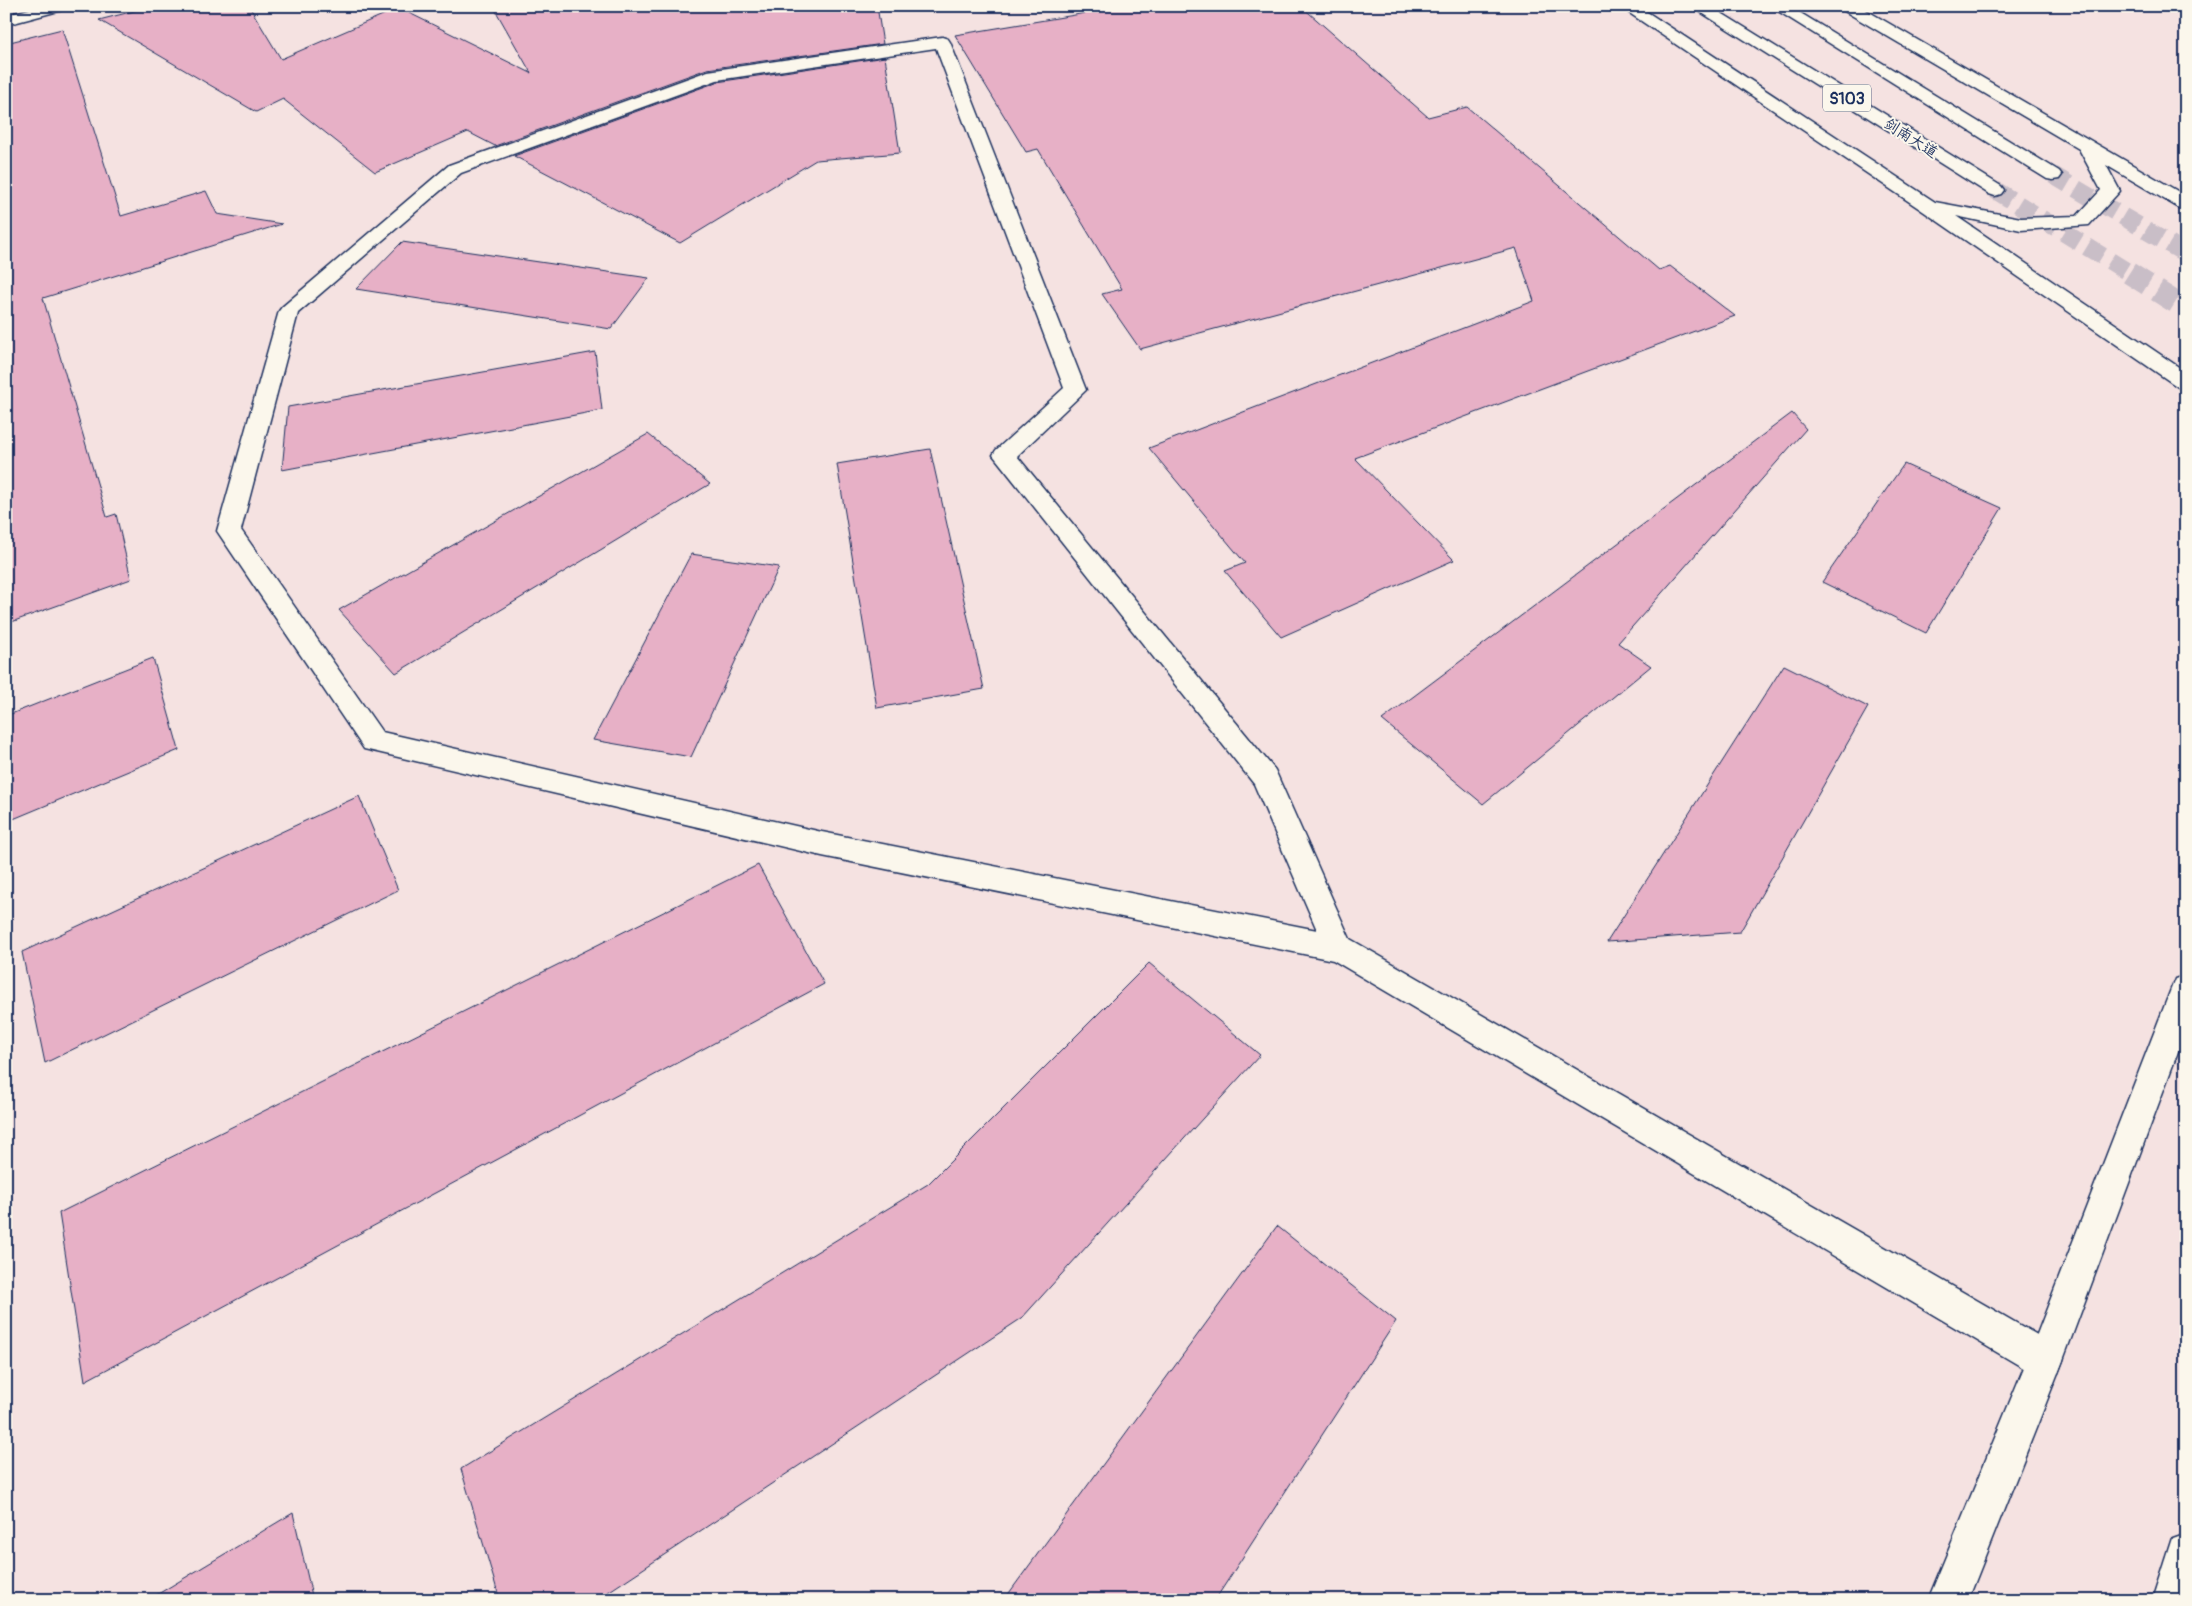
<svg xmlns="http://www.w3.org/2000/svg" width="2192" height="1606" viewBox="0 0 2192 1606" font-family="Pangolin,'LXGW WenKai TC',sans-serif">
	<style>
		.building { fill: #e7b0c6; stroke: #1b2f5e }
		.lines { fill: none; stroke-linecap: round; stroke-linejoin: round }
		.highway-tunnel-far1 { stroke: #c9bec7; stroke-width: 18; stroke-dasharray: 18 9; stroke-linecap: butt }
		.highway-tunnel { stroke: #c9bec7; stroke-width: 22; stroke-dasharray: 22 11; stroke-linecap: butt }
		.minor-casing { stroke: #1b2f5e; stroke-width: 3 }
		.major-casing { stroke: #1b2f5e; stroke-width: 3 }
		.highway-casing { stroke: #1b2f5e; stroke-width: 3 }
		.minor { fill: #fbf7ec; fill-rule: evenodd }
		.major { fill: #fbf7ec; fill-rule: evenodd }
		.highway { fill: #fbf7ec; fill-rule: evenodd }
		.labels { text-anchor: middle; stroke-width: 4; stroke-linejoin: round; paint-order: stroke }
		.far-street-label { font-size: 15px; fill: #1b2f5e; stroke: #fbf7ec }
		.shield { fill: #fbf7ec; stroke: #5e6b89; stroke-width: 1 }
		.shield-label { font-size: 16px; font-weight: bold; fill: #1b2f5e }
	</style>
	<rect width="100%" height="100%" fill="#f5e2e1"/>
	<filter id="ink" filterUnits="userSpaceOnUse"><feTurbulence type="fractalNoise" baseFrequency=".02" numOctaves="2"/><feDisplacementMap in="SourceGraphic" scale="10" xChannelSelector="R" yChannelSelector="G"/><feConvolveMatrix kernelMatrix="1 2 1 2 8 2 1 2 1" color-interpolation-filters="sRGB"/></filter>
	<g filter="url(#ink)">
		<g class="building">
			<path d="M 154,6 L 249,6 L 281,59 L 399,8 L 531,73 L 493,6 L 877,6 L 883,44 L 707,69 L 495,146 L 468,132 L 375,172 L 283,99 L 256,112 L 99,20 Z"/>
			<path d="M 1117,6 L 1301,6 L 1428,117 L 1467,107 L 1659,270 L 1670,266 L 1735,316 L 1355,458 L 1454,560 L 1281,637 L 1225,571 L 1245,563 L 1149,448 L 1534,301 L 1516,248 L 1140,349 L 1102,294 L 1122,289 L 1038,149 L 1026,152 L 955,35 L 1075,15 Z"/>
			<path d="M 62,29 L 121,216 L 206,191 L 217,214 L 282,224 L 43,298 L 107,517 L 116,514 L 131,579 L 6,624 L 6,43 Z"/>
			<path d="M 885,57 L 900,153 L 816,160 L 680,243 L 514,156 L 717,82 Z"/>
			<path d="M 402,242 L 649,278 L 611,329 L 356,289 Z"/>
			<path d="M 595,352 L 602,410 L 282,470 L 288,407 Z"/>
			<path d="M 1792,413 L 1806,429 L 1618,643 L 1651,666 L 1483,804 L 1382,720 Z"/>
			<path d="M 648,434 L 710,484 L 396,673 L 339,610 Z"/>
			<path d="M 930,449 L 984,689 L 877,708 L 837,464 Z"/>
			<path d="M 1904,464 L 2002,508 L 1926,633 L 1822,582 Z"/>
			<path d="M 691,554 L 779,567 L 691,757 L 593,740 Z"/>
			<path d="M 153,658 L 179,750 L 6,822 L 6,716 Z"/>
			<path d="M 1784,665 L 1868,707 L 1740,932 L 1607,942 Z"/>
			<path d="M 359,796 L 398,890 L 45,1063 L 22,952 Z"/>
			<path d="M 758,865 L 824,984 L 85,1381 L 59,1213 Z"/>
			<path d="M 1149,963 L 1260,1055 L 1022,1318 L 596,1600 L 500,1600 L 461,1469 L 928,1184 Z"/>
			<path d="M 1277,1226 L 1396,1321 L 1215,1600 L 1004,1600 Z"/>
			<path d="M 293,1513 L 313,1600 L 148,1600 Z"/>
		</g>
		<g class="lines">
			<g class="highway-tunnel-far1">
				<path d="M 2053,175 L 2186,254"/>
				<path d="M 1995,190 L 2131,274"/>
			</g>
			<path class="highway-tunnel" d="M 2129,273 L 2186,309"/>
			<g class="minor-casing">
				<g id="minor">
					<path d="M 41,6 L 68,6 L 66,9 L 6,25 L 6,15 Z"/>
					<path d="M 942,37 L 948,39 L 950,42 L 1086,390 L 1017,456 L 1275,770 L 1350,939 L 2058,1347 L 2063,1360 L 2058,1373 L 2045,1378 L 2032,1373 L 1333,960 L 822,856 L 364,749 L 217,531 L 279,311 L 282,307 L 449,165 L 708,71 ZM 936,48 L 1064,388 L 996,450 L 993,455 L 1254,784 L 1317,930 L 822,832 L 382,732 L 241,530 L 298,313 L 461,173 L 717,80 Z"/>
				</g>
			</g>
			<g class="major-casing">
				<g id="major">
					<path d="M 1619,6 L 1638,6 L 1935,202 L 2021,218 L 2077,216 L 2101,190 L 2079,149 L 1841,9 L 1839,6 L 1859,6 L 2186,196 L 2186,210 L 2179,208 L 2106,165 L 2120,191 L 2089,225 L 2021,230 L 1956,216 L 2186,372 L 2186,389 L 2178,387 L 1920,209 Z"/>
					<path d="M 2186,975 L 2186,1030 L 2063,1360 L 1968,1600 L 1928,1600 L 2027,1360 L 2171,989 L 2175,979 Z"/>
					<path d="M 2186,1533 L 2186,1600 L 2152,1600 L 2172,1538 Z"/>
				</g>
			</g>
			<g class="highway-casing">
				<g id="highway">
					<path d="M 1691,6 L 1710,6 L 2001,186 L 2004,190 L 2001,194 L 1995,196 L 1989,194 Z"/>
					<path d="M 1770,6 L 1789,6 L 2059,171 L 2062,175 L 2059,179 L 2053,180 L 2047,179 Z"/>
				</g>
			</g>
			<use href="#minor" class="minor"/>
			<use href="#major" class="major"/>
			<use href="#highway" class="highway"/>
		</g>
	</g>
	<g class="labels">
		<g class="far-street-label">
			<text transform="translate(1911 138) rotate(32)" y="5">剑南大道</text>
		</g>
		<rect class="shield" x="1823" y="84.5" width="48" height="27" rx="4"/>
		<g class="shield-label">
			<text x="1847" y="104">S103</text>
		</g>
	</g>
	<rect width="2192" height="1606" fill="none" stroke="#fbf7ec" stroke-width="25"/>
	<rect x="12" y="12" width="2167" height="1581" fill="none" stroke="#1b2f5e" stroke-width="2" filter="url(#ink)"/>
</svg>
